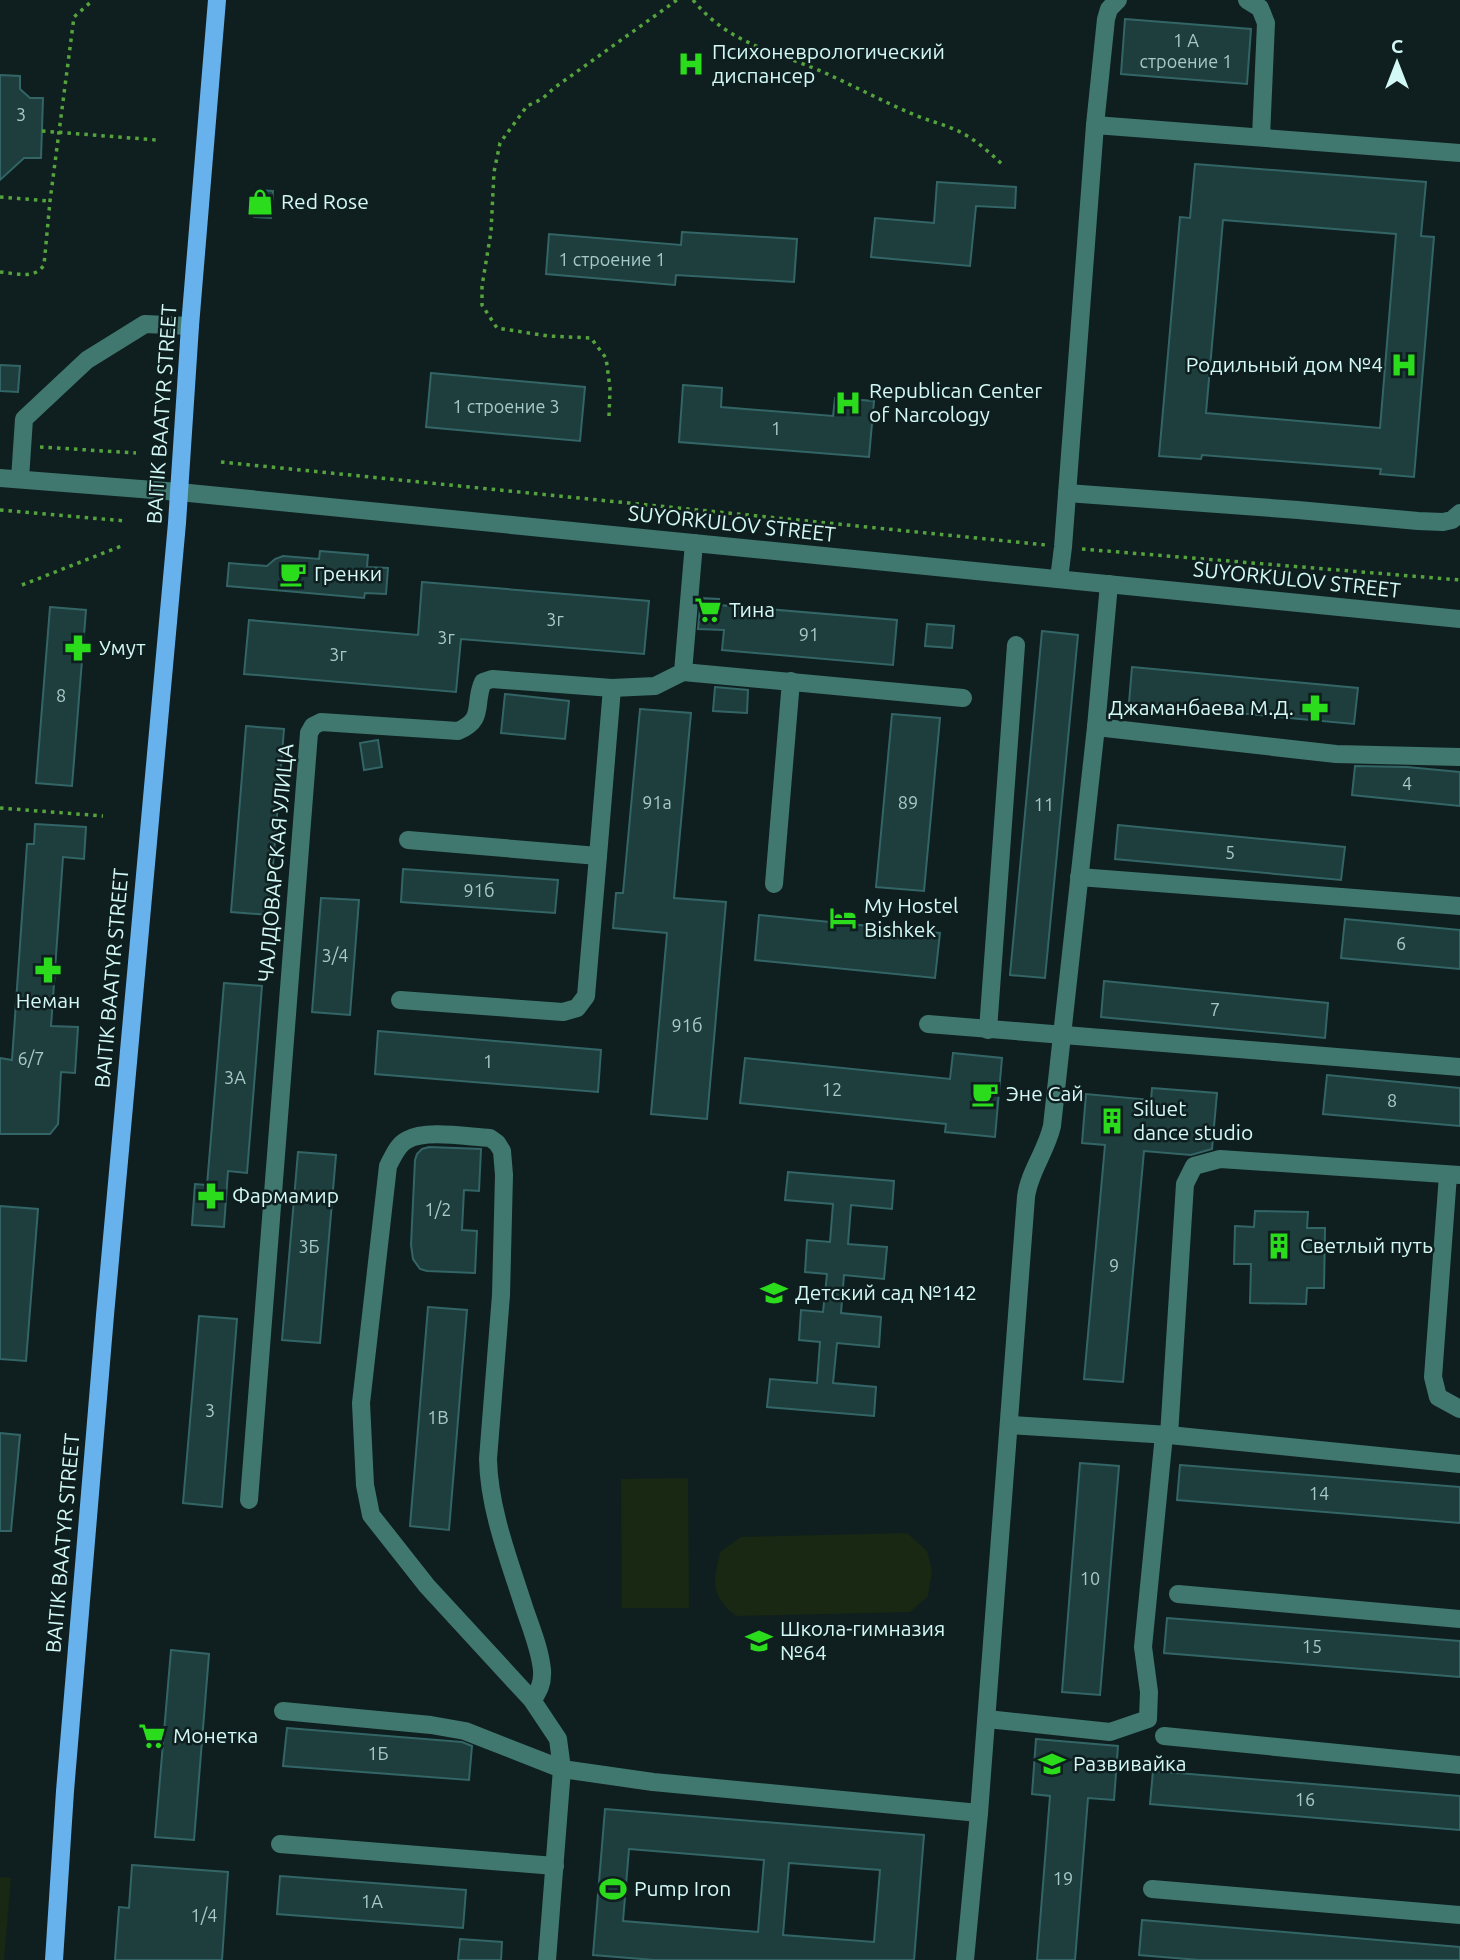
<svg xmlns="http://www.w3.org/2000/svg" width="1460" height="1960" viewBox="0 0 1460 1960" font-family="Ubuntu,sans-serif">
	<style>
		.green { fill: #182813 }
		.building { fill: #1e3d3d; stroke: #336566; stroke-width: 2; fill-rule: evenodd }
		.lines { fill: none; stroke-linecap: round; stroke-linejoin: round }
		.path { stroke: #55a33d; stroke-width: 3.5; stroke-dasharray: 3.5 5; stroke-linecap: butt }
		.minor { stroke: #407870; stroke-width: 18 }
		.major { stroke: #67b1ec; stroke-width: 18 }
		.labels { text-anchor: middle; stroke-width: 5; stroke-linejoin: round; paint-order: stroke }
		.number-label { font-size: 18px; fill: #a6cac8 }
		.poi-label { font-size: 21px; fill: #d3f9f7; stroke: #0f1f1f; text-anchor: start }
		.street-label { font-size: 21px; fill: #d3f9f7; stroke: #0f1f1f }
	</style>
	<rect width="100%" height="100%" fill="#0f1f1f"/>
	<g class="green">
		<path d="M 688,1478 L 689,1608 L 622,1608 L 621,1479 Z"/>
		<path d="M 907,1533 L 927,1551 L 932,1571 L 928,1596 L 910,1612 L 736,1616 C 710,1595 713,1583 720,1552 L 741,1537 Z"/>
		<path d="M 0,1877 L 11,1878 L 4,1960 L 0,1960 Z"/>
	</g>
	<g class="building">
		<path d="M 1125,19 L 1251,29 L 1247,84 L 1121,74 Z"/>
		<path d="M 0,75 L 20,76 L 20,89 L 30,98 L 43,98 L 41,158 L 24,158 L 0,180 Z"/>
		<path d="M 1195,164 L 1426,182 L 1421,236 L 1434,237 L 1414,477 L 1380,474 L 1381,469 L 1202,455 L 1201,459 L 1159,456 L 1180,217 L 1190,218 ZM 1223,220 L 1396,234 L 1380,428 L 1206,413 Z"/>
		<path d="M 937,182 L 1016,187 L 1015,208 L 976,206 L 970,266 L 871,257 L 875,218 L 934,223 Z"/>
		<path d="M 256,190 L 273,191 L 271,218 L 254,217 Z"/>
		<path d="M 682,232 L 797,239 L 794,282 L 676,275 L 675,285 L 546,274 L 549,234 L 681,245 Z"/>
		<path d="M 0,365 L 20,366 L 18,392 L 0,391 Z"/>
		<path d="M 431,373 L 585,387 L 580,441 L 426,427 Z"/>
		<path d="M 683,385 L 722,388 L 721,407 L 833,416 L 835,398 L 874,401 L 869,457 L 679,442 Z"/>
		<path d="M 320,551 L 368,555 L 367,567 L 388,568 L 386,594 L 365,593 L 364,598 L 227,586 L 229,563 L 267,566 L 275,559 L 283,556 L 319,559 Z"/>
		<path d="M 422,582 L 649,601 L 644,654 L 461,639 L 456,692 L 244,674 L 249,620 L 418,635 Z"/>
		<path d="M 701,598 L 719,599 L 719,605 L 897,620 L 893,665 L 722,650 L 724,630 L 698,629 Z"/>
		<path d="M 50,607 L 86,610 L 72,786 L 36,783 Z"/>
		<path d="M 927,624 L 954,626 L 952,648 L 925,646 Z"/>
		<path d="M 1042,631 L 1078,635 L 1045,978 L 1010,975 Z"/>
		<path d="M 1132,667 L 1358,688 L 1354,724 L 1129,703 Z"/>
		<path d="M 715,687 L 748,690 L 747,713 L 713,711 Z"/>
		<path d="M 505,694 L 569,701 L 565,739 L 501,733 Z"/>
		<path d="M 640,709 L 691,713 L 674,898 L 726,902 L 707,1119 L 651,1114 L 667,933 L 613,928 L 616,893 L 623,893 Z"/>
		<path d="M 892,714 L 940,718 L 924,891 L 876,887 Z"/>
		<path d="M 246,726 L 284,729 L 269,915 L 231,912 Z"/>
		<path d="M 378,740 L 382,767 L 364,770 L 360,743 Z"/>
		<path d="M 1355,766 L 1407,767 L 1460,772 L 1460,806 L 1352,795 Z"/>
		<path d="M 35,824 L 86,827 L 84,859 L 63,857 L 51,1026 L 78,1027 L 75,1073 L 61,1072 L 58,1124 L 50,1134 L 0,1134 L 0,1058 L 12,1060 L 27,844 L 34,844 Z"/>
		<path d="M 1118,825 L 1345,847 L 1341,880 L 1115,859 Z"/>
		<path d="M 403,869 L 558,880 L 555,913 L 401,902 Z"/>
		<path d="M 321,898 L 359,900 L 350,1015 L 312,1012 Z"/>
		<path d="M 759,915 L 940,933 L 935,978 L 755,960 Z"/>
		<path d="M 1345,919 L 1460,930 L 1460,969 L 1341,958 Z"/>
		<path d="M 1104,981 L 1328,1003 L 1325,1038 L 1101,1017 Z"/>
		<path d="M 224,983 L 262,986 L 247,1173 L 228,1171 L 224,1227 L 192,1225 L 195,1184 L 207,1185 Z"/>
		<path d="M 378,1031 L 601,1050 L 598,1092 L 375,1074 Z"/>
		<path d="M 953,1053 L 1002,1058 L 995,1137 L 945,1132 L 946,1124 L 740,1103 L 745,1058 L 950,1079 Z"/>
		<path d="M 1327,1075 L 1460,1088 L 1460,1126 L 1323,1114 Z"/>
		<path d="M 1152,1088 L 1217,1093 L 1212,1149 L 1191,1155 L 1144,1151 L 1123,1382 L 1084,1379 L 1105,1145 L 1082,1143 L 1086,1094 L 1151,1100 Z"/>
		<path d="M 429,1147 L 481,1149 L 479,1191 L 464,1190 L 462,1230 L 477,1231 L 475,1273 L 427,1271 L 420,1269 L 413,1259 L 411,1245 L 415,1160 L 417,1154 L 422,1149 Z"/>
		<path d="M 298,1152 L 336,1155 L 320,1343 L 282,1340 Z"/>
		<path d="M 788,1172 L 894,1181 L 892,1209 L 851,1205 L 848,1244 L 887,1247 L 884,1279 L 844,1275 L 841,1313 L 881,1317 L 879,1347 L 837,1343 L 833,1383 L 876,1387 L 874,1416 L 767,1407 L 770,1379 L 817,1383 L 820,1342 L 799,1340 L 801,1310 L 823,1312 L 827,1274 L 805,1272 L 807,1240 L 830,1242 L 833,1204 L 785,1200 Z"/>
		<path d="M 0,1206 L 38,1209 L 26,1361 L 0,1359 Z"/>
		<path d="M 1255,1211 L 1308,1212 L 1307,1228 L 1325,1228 L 1324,1288 L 1307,1288 L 1306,1304 L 1250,1303 L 1251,1264 L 1234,1264 L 1235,1226 L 1254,1227 Z"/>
		<path d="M 428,1307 L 467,1310 L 449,1530 L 410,1526 Z"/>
		<path d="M 199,1316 L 237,1319 L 222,1507 L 183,1503 Z"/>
		<path d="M 0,1433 L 20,1435 L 11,1531 L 0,1531 Z"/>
		<path d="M 1080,1463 L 1119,1466 L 1100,1695 L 1062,1692 Z"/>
		<path d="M 1180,1465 L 1460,1487 L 1460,1523 L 1177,1500 Z"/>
		<path d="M 1167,1618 L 1460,1641 L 1460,1677 L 1164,1653 Z"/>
		<path d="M 171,1650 L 209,1654 L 194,1840 L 155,1837 Z"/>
		<path d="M 287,1728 L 462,1742 L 472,1746 L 469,1780 L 283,1766 Z"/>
		<path d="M 1036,1739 L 1118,1746 L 1114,1800 L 1088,1798 L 1075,1960 L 1037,1960 L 1050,1796 L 1032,1794 Z"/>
		<path d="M 1153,1771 L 1460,1796 L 1460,1830 L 1150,1804 Z"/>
		<path d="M 605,1809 L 924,1835 L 914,1960 L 654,1960 L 593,1955 ZM 629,1849 L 764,1860 L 758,1932 L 623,1921 ZM 789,1863 L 880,1870 L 874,1942 L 783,1935 Z"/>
		<path d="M 132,1865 L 228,1872 L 222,1960 L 115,1960 L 119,1907 L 129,1908 Z"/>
		<path d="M 280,1876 L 466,1890 L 463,1928 L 277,1914 Z"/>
		<path d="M 1142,1920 L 1460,1947 L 1460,1960 L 1199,1960 L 1139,1955 Z"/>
		<path d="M 460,1939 L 502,1942 L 501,1960 L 458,1960 Z"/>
	</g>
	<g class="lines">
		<g class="path">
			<path d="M 693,0 C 730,45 773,50 823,72 C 854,86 884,102 915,115 C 929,121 943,124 956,130 C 974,138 989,152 1003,165"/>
			<path d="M 42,131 L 157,140"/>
			<path d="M 0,197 L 50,201"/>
			<path d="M 0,272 C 16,273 34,280 44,265 L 50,201 L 74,17 L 93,0"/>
			<path d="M 609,416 L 610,388 L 606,358 L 591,338 L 548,336 L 497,328 L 482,305 L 482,286 L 491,232 L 494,172 L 500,143 L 527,106 L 542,99 L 554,88 L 677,0"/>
			<path d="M 40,447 L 136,453"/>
			<path d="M 221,462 L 1046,545"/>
			<path d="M 0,510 L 126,521"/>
			<path d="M 1082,549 L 1460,580"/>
			<path d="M 22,585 L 124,545"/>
			<path d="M 0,808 L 103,816"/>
		</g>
		<g class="minor">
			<path d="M 1247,0 L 1260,8 L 1266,23 L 1261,137"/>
			<path d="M 1095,125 L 1106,19 L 1109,9 L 1118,0"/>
			<path d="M 0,478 L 179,492 L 1460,619"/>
			<path d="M 20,479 L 24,419 L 87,360 L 145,324 L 190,326"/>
			<path d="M 1067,493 L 1298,510 L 1418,521 L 1443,522 L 1452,520 L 1460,513"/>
			<path d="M 1059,579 L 1063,547 L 1095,125 L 1460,153"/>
			<path d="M 683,672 L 963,698"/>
			<path d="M 1096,727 L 1336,754 L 1460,757"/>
			<path d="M 408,840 L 598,856 L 612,688"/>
			<path d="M 1079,877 L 1460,906"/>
			<path d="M 774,884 L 791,681"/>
			<path d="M 400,1000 L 563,1012 L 577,1008 L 586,996 L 598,856"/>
			<path d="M 928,1024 L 1460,1067"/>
			<path d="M 988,1030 L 1016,645"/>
			<path d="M 1448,1175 L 1433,1377 L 1438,1397 L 1460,1409"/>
			<path d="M 1010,1425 L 1169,1435 L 1460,1464"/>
			<path d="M 1169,1435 L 1185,1184 L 1194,1166 L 1220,1159 L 1460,1175"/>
			<path d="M 249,1500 L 309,733 L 313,726 L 321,722 L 458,731 C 486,719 473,704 483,682 L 492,679 L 612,688 L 655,686 L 683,672 L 694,543"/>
			<path d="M 1178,1594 L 1460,1619"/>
			<path d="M 532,1700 C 539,1692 543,1682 542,1670 C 540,1649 531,1628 524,1607 C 509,1560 489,1509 488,1459 L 501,1295 L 504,1175 L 502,1151 L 497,1143 L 490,1138 C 468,1137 426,1129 407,1140 C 397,1145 393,1157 388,1166 L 361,1403 L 365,1485 L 371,1515 L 427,1586 L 532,1700 L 558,1739 L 562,1769 L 547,1960"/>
			<path d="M 283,1711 L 431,1725 L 465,1731 L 562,1769 L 653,1782 L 979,1813"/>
			<path d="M 987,1719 L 1110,1732 L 1148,1719 L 1149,1692 L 1143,1647 L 1164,1435"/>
			<path d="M 1164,1736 L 1460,1765"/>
			<path d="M 280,1844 L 555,1866"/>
			<path d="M 1152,1889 L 1460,1915"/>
			<path d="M 965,1960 L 979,1813 L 1026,1197 C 1029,1172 1046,1152 1052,1126 L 1096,727 L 1109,584"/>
		</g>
		<path class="major" d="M 54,1960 L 65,1791 L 105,1315 L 177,523 L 190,326 L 217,0"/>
	</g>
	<defs>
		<g id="hospital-bare" transform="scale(2.1)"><path d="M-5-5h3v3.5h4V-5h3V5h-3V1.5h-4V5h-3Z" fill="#2bdc1c" stroke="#0f1f1f" stroke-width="2.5" paint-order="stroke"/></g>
		<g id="shop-bare" transform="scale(2.1)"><path d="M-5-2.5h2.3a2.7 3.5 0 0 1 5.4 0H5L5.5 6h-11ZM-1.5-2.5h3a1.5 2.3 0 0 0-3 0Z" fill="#2bdc1c" stroke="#0f1f1f" stroke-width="2.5" paint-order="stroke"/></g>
		<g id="cafe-bare" transform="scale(2.1)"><path d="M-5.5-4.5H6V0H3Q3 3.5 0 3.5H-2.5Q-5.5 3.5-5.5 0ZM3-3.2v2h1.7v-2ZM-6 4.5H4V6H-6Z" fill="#2bdc1c" stroke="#0f1f1f" stroke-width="2.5" paint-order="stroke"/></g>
		<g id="supermarket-bare" transform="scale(2.1)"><path d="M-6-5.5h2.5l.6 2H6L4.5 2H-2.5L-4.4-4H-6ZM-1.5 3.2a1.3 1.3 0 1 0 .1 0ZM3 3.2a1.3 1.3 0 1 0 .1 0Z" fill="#2bdc1c" stroke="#0f1f1f" stroke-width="2.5" paint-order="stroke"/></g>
		<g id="pharmacy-bare" transform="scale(2.1)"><path d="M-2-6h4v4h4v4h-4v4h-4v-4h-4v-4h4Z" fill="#2bdc1c" stroke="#0f1f1f" stroke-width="2.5" paint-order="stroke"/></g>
		<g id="hotel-bare" transform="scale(2.1)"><path d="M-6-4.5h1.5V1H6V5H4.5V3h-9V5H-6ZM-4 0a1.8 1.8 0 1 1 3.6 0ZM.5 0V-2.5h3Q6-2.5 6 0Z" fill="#2bdc1c" stroke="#0f1f1f" stroke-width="2.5" paint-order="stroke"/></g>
		<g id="building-bare" transform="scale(2.1)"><path d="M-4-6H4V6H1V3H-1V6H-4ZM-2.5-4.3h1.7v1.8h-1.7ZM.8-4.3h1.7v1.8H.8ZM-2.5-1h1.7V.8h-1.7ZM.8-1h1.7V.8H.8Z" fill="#2bdc1c" stroke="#0f1f1f" stroke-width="2.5" paint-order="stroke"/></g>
		<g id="school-bare" transform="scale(2.1)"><path d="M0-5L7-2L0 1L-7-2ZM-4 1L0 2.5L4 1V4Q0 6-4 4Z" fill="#2bdc1c" stroke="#0f1f1f" stroke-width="2.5" paint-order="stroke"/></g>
		<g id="stadium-bare" transform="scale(2.1)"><path d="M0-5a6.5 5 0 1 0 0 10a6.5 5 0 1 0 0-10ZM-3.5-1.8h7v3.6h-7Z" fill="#2bdc1c" stroke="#0f1f1f" stroke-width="2.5" paint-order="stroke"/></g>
	</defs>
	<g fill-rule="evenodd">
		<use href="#hospital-bare" x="691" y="64"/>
		<use href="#shop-bare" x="260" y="202"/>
		<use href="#hospital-bare" x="1404" y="365"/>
		<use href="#hospital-bare" x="848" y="403"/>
		<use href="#cafe-bare" x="293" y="574"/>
		<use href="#supermarket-bare" x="708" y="610"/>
		<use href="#pharmacy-bare" x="78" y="648"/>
		<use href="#pharmacy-bare" x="1315" y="708"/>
		<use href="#hotel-bare" x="843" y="918"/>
		<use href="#pharmacy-bare" x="48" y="970"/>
		<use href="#cafe-bare" x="985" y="1094"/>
		<use href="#building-bare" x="1112" y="1121"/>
		<use href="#pharmacy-bare" x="211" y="1196"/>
		<use href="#building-bare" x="1279" y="1246"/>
		<use href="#school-bare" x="774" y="1293"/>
		<use href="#school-bare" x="759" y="1641"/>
		<use href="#supermarket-bare" x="152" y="1736"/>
		<use href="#school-bare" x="1052" y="1764"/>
		<use href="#stadium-bare" x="613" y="1889"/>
	</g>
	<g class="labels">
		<g class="number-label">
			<text x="1186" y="47">1 А<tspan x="1186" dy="21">строение 1</tspan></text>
			<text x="21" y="121">3</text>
			<text x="612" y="266">1 строение 1</text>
			<text x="506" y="413">1 строение 3</text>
			<text x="776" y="435">1</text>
			<text x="555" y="626">3г</text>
			<text x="809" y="641">91</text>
			<text x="446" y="644">3г</text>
			<text x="338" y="661">3г</text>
			<text x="61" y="702">8</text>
			<text x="1407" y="790">4</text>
			<text x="657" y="809">91а</text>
			<text x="908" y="809">89</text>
			<text x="1044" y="811">11</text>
			<text x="1230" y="859">5</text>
			<text x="479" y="897">91б</text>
			<text x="1401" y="950">6</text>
			<text x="335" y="962">3/4</text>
			<text x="1215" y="1016">7</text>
			<text x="687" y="1032">91б</text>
			<text x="31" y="1065">6/7</text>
			<text x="488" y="1068">1</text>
			<text x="235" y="1084">3А</text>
			<text x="832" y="1096">12</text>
			<text x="1392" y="1107">8</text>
			<text x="438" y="1216">1/2</text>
			<text x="309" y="1253">3Б</text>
			<text x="1114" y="1272">9</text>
			<text x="210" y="1417">3</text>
			<text x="438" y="1424">1В</text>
			<text x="1319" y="1500">14</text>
			<text x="1090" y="1585">10</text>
			<text x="1312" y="1653">15</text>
			<text x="378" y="1760">1Б</text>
			<text x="1305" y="1806">16</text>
			<text x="1063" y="1885">19</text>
			<text x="372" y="1908">1А</text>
			<text x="204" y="1922">1/4</text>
		</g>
		<g class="poi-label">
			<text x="712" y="59">Психоневрологический<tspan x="712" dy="24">диспансер</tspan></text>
			<text x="281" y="209">Red Rose</text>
			<text x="1383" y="372" text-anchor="end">Родильный дом №4</text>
			<text x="869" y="398">Republican Center<tspan x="869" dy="24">of Narcology</tspan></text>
			<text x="314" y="581">Гренки</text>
			<text x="729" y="617">Тина</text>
			<text x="99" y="655">Умут</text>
			<text x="1294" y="715" text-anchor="end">Джаманбаева М.Д.</text>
			<text x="864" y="913">My Hostel<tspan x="864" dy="24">Bishkek</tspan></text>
			<text x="48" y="1008" text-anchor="middle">Неман</text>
			<text x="1006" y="1101">Эне Сай</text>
			<text x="1133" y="1116">Siluet<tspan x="1133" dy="24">dance studio</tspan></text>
			<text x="232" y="1203">Фармамир</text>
			<text x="1300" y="1253">Светлый путь</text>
			<text x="795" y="1300">Детский сад №142</text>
			<text x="780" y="1636">Школа-гимназия<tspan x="780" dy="24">№64</tspan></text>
			<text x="173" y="1743">Монетка</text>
			<text x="1073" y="1771">Развивайка</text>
			<text x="634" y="1896">Pump Iron</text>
		</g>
		<g class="street-label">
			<text transform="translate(162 414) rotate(-86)" y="7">BAITIK BAATYR STREET</text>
			<text transform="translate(732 524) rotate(6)" y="7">SUYORKULOV STREET</text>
			<text transform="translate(1297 580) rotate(6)" y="7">SUYORKULOV STREET</text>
			<text transform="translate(276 863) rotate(-85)" y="7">ЧАЛДОВАРСКАЯ УЛИЦА</text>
			<text transform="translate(112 978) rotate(-85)" y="7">BAITIK BAATYR STREET</text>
			<text transform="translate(63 1543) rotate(-85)" y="7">BAITIK BAATYR STREET</text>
		</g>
	</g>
	<g transform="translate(1397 63)" stroke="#0f1f1f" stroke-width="5" paint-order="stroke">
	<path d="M0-5L12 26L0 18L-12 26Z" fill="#d3f9f7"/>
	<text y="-10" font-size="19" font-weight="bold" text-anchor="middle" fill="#d3f9f7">С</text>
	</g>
</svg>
